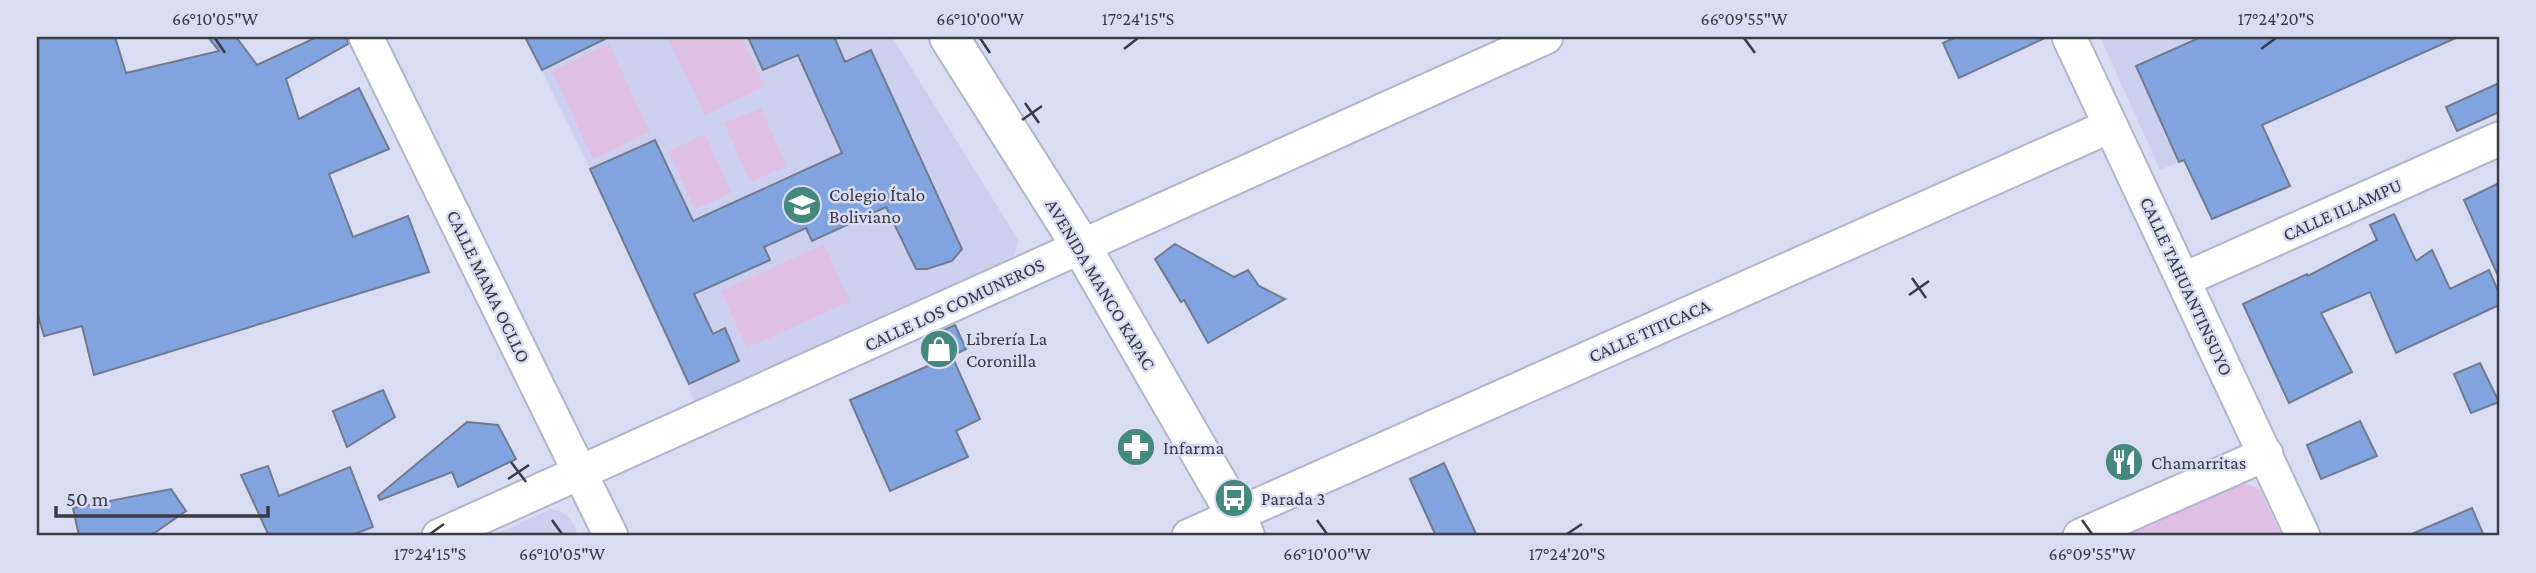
<svg xmlns="http://www.w3.org/2000/svg" width="2536" height="573" viewBox="0 0 2536 573" font-family="'Crimson Pro',serif">
	<style>
		.built { fill: #cdcfee }
		.green { fill: #e0bfe5 }
		.building { fill: #81a3df; stroke: #707b8e; stroke-width: 2 }
		.lines { fill: none; stroke-linecap: round; stroke-linejoin: round }
		.minor-casing { stroke: #b3b5cb; stroke-width: 37 }
		.tertiary-casing { stroke: #b3b5cb; stroke-width: 42 }
		.minor { stroke: #fff; stroke-width: 33 }
		.tertiary { stroke: #fff; stroke-width: 38 }
		.ticks { fill: none; stroke: #3a3b45; stroke-width: 2.5 }
		.labels { text-anchor: middle; stroke-width: 5; stroke-linejoin: round; paint-order: stroke }
		.poi-label { font-size: 19px; fill: #3a3b45; stroke: #dadcf4; text-anchor: start }
		.street-label { font-size: 19px; fill: #3a3b45; stroke: #dadcf4 }
		.neatline { fill: none; stroke: #3a3b45; stroke-width: 2.5 }
		.ticks-label { font-size: 18px; text-anchor: middle; fill: #3a3b45 }
	</style>
	<rect width="100%" height="100%" fill="#dadcf4"/>
	<g class="built">
		<path d="M 538,37 L 892,37 L 1019,241 L 1013,257 L 695,402 L 590,169 L 528,42 Z"/>
		<path d="M 2100,37 L 2458,37 L 2160,170 Z"/>
		<path d="M 551,509 L 560,511 L 570,518 L 579,536 L 492,536 Z"/>
	</g>
	<g class="green">
		<path d="M 667,37 L 741,37 L 765,86 L 705,115 Z"/>
		<path d="M 609,44 L 650,132 L 593,159 L 552,71 Z"/>
		<path d="M 761,108 L 787,166 L 750,182 L 724,123 Z"/>
		<path d="M 705,134 L 731,193 L 695,209 L 669,151 Z"/>
		<path d="M 824,244 L 850,301 L 747,348 L 721,291 Z"/>
		<path d="M 2245,483 L 2260,490 L 2282,536 L 2116,536 L 2233,485 Z"/>
	</g>
	<g class="building">
		<path d="M 37,37 L 115,37 L 126,73 L 219,51 L 208,37 L 236,37 L 257,65 L 317,37 L 347,37 L 348,44 L 286,79 L 299,119 L 359,88 L 389,149 L 329,174 L 353,237 L 408,216 L 429,272 L 94,375 L 82,326 L 44,336 L 37,312 Z"/>
		<path d="M 525,37 L 609,37 L 542,70 Z"/>
		<path d="M 748,37 L 840,37 L 835,39 L 845,62 L 871,50 L 962,249 L 952,261 L 927,269 L 916,269 L 886,207 L 812,241 L 806,228 L 764,247 L 770,260 L 694,294 L 713,334 L 725,328 L 739,361 L 689,384 L 590,169 L 655,140 L 693,221 L 842,153 L 798,55 L 763,70 Z"/>
		<path d="M 1956,37 L 2047,37 L 1959,78 L 1943,43 Z"/>
		<path d="M 2201,37 L 2458,37 L 2262,125 L 2290,186 L 2212,219 L 2184,160 L 2179,162 L 2136,66 Z"/>
		<path d="M 2499,83 L 2499,112 L 2457,131 L 2446,107 Z"/>
		<path d="M 2499,183 L 2499,278 L 2464,200 Z"/>
		<path d="M 2394,214 L 2416,261 L 2432,250 L 2450,289 L 2489,270 L 2499,293 L 2499,305 L 2396,353 L 2370,292 L 2321,313 L 2352,372 L 2289,403 L 2243,304 L 2307,274 L 2308,276 L 2377,240 L 2370,225 Z"/>
		<path d="M 1175,244 L 1234,277 L 1248,270 L 1259,286 L 1285,299 L 1208,343 L 1184,300 L 1181,302 L 1155,259 Z"/>
		<path d="M 955,325 L 966,349 L 952,356 L 980,419 L 956,431 L 968,457 L 890,491 L 850,400 L 937,362 L 926,338 Z"/>
		<path d="M 2480,363 L 2499,402 L 2471,413 L 2454,374 Z"/>
		<path d="M 383,390 L 395,417 L 347,447 L 333,411 Z"/>
		<path d="M 2360,421 L 2377,456 L 2321,479 L 2307,445 Z"/>
		<path d="M 467,422 L 498,425 L 516,459 L 458,487 L 452,472 L 380,500 L 378,496 Z"/>
		<path d="M 1444,463 L 1477,536 L 1436,536 L 1410,479 Z"/>
		<path d="M 268,466 L 279,496 L 350,467 L 373,527 L 349,536 L 269,536 L 241,475 Z"/>
		<path d="M 171,489 L 186,511 L 150,536 L 79,536 L 73,508 Z"/>
		<path d="M 2472,508 L 2484,536 L 2407,536 Z"/>
	</g>
	<g class="lines">
		<g class="minor-casing">
			<g id="minor">
				<path d="M 366,37 L 611,536"/>
				<path d="M 2069,37 L 2303,536"/>
				<path d="M 2185,279 L 2499,139"/>
				<path d="M 439,536 L 1546,37"/>
				<path d="M 1189,536 L 2110,126"/>
				<path d="M 2080,536 L 2266,454"/>
			</g>
		</g>
		<g class="tertiary-casing">
			<path id="tertiary" d="M 949,37 L 1081,246 L 1236,515 L 1245,536"/>
		</g>
		<use href="#minor" class="minor"/>
		<use href="#tertiary" class="tertiary"/>
	</g>
	<path class="ticks" d="M 215,38 L 225,53M 980,38 L 990,53M 1744,38 L 1755,53M 1124,49 L 1138,38M 2261,49 L 2276,38M 1025,103 L 1039,123M 1022,120 L 1042,106M 1912,278 L 1926,298M 1909,295 L 1929,281M 511,462 L 526,482M 508,479 L 529,465M 552,520 L 562,534M 1317,520 L 1327,534M 2082,520 L 2092,534M 430,534 L 444,524M 1567,534 L 1582,524"/>
	<defs>
		<g id="school-disc" transform="scale(2.0125)"><circle r="9.5" fill="#45887c" stroke="#dadcf4"/><path d="M0-5L7-2L0 1L-7-2ZM-4 1L0 2.5L4 1V4Q0 6-4 4Z" fill="#fff"/></g>
		<g id="shop-disc" transform="scale(2.0125)"><circle r="9.5" fill="#45887c" stroke="#dadcf4"/><path d="M-5-2.5h2.3a2.7 3.5 0 0 1 5.4 0H5L5.5 6h-11ZM-1.5-2.5h3a1.5 2.3 0 0 0-3 0Z" fill="#fff"/></g>
		<g id="pharmacy-disc" transform="scale(2.0125)"><circle r="9.5" fill="#45887c" stroke="#dadcf4"/><path d="M-2-6h4v4h4v4h-4v4h-4v-4h-4v-4h4Z" fill="#fff"/></g>
		<g id="restaurant-disc" transform="scale(2.0125)"><circle r="9.5" fill="#45887c" stroke="#dadcf4"/><path d="M-5-6h1v4h1v-4h1v4h1v-4h1v5L-1.5 .5V6h-2V.5L-5-1ZM5-6V6H3V1.5H1.5Q1.5-4 5-6Z" fill="#fff"/></g>
		<g id="bus-disc" transform="scale(2.0125)"><circle r="9.5" fill="#45887c" stroke="#dadcf4"/><path d="M-5-6H5V4H4V6H2V4H-2V6H-4V4H-5ZM-3.5-4V0h7V-4ZM-3.5 1.2v1.5H-2V1.2ZM2 1.2v1.5H3.5V1.2Z" fill="#fff"/></g>
	</defs>
	<g fill-rule="evenodd">
		<use href="#school-disc" x="802" y="205"/>
		<use href="#shop-disc" x="939" y="349"/>
		<use href="#pharmacy-disc" x="1136" y="447"/>
		<use href="#restaurant-disc" x="2124" y="462"/>
		<use href="#bus-disc" x="1234" y="498"/>
	</g>
	<g class="labels">
		<g class="poi-label">
			<text x="829" y="201">Colegio Ítalo<tspan x="829" dy="22">Boliviano</tspan></text>
			<text x="966" y="345">Librería La<tspan x="966" dy="22">Coronilla</tspan></text>
			<text x="1163" y="454">Infarma</text>
			<text x="2151" y="469">Chamarritas</text>
			<text x="1261" y="505">Parada 3</text>
		</g>
		<g class="street-label">
			<text transform="translate(2342 209) rotate(-24)" y="7">CALLE ILLAMPU</text>
			<text transform="translate(1101 284) rotate(59)" y="7">AVENIDA MANCO KAPAC</text>
			<text transform="translate(489 286) rotate(64)" y="7">CALLE MAMA OCLLO</text>
			<text transform="translate(2187 286) rotate(65)" y="7">CALLE TAHUANTINSUYO</text>
			<text transform="translate(954 304) rotate(-25)" y="7">CALLE LOS COMUNEROS</text>
			<text transform="translate(1649 330) rotate(-24)" y="7">CALLE TITICACA</text>
		</g>
	</g>
	<rect width="2536" height="573" fill="none" stroke="#dadcf4" stroke-width="77"/>
	<path d="M56 506v10h212v-10" fill="none" stroke="#3a3b45" stroke-width="3.5"/>
	<text x="66" y="506" font-size="21" fill="#3a3b45" stroke="#dadcf4" stroke-width="5" paint-order="stroke">50 m</text>
	<rect x="38" y="38" width="2460" height="496" class="neatline"/>
	<g class="ticks-label">
		<text x="215" y="25">66°10'05"W</text>
		<text x="980" y="25">66°10'00"W</text>
		<text x="1138" y="25">17°24'15"S</text>
		<text x="1744" y="25">66°09'55"W</text>
		<text x="2276" y="25">17°24'20"S</text>
		<text x="430" y="560">17°24'15"S</text>
		<text x="562" y="560">66°10'05"W</text>
		<text x="1327" y="560">66°10'00"W</text>
		<text x="1567" y="560">17°24'20"S</text>
		<text x="2092" y="560">66°09'55"W</text>
	</g>
</svg>
